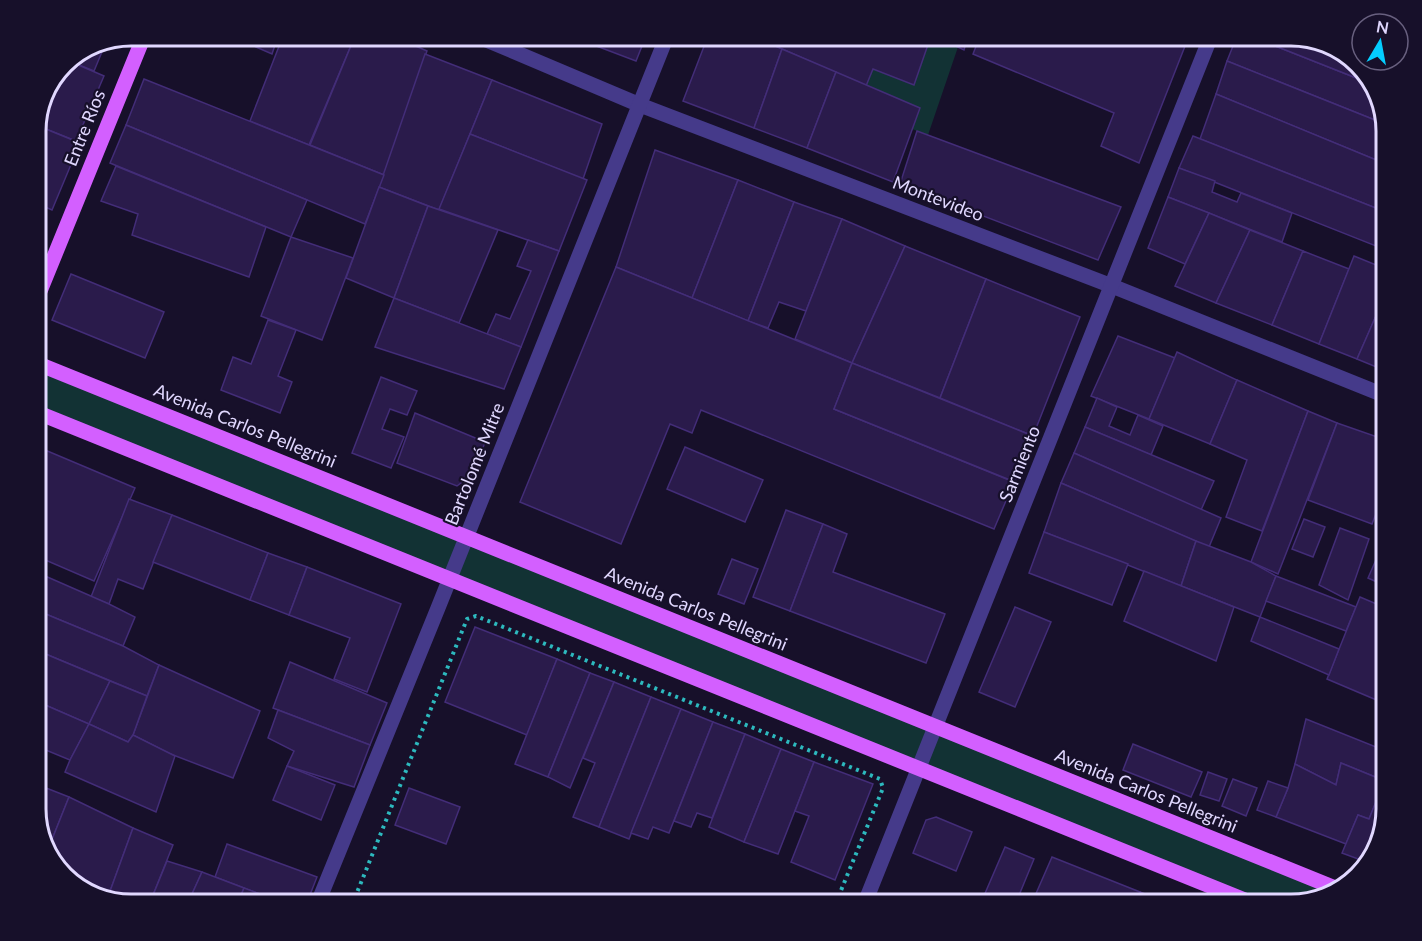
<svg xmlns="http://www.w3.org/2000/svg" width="1422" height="941" viewBox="0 0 1422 941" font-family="Lato,sans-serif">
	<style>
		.green { fill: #123234 }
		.building { fill: #2a1b4b; stroke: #432d78; stroke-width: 1.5 }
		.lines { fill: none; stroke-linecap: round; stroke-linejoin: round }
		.path { stroke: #2db9be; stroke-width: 4; stroke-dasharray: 3 4.5; stroke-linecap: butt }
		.minor { stroke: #453a8a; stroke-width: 15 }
		.major { stroke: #d35fff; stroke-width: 15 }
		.labels { text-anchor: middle; stroke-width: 4.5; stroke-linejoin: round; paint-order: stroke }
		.street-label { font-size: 18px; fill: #e1d8ff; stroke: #17102a }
		.rim { fill: none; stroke: #e1d8ff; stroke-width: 3 }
	</style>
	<rect width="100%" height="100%" fill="#17102a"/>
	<g class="green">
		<path d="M 931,36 L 958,47 L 928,135 L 912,129 L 920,108 L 866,86 L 873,69 L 914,84 Z"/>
		<path d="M 36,363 L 1338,892 L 1291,905 L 1257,905 L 36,412 Z"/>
	</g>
	<g class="building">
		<path d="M 231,36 L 278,36 L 272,54 Z"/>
		<path d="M 283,36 L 355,36 L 309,145 L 250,121 Z"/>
		<path d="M 355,36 L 393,36 L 427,51 L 384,175 L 310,145 Z"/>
		<path d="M 570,36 L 646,36 L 636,61 Z"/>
		<path d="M 708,36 L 753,36 L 782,49 L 754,128 L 683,101 Z"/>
		<path d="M 753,36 L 931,36 L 914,85 L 873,69 L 866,86 Z"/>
		<path d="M 934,36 L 968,36 L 964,50 Z"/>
		<path d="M 980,36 L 1189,36 L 1139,163 L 1101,146 L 1114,113 L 973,54 Z"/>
		<path d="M 1237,36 L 1250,36 L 1374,85 L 1385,124 L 1227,61 Z"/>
		<path d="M 1250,36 L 1291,36 L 1343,52 L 1374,85 Z"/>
		<path d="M 104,47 L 94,71 L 69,61 Z"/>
		<path d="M 782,49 L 836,72 L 807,148 L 754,128 Z"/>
		<path d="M 425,54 L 492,80 L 439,210 L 379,187 Z"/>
		<path d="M 69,61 L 104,76 L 76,141 L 36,125 L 64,64 Z"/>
		<path d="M 1227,61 L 1385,124 L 1386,164 L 1216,94 Z"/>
		<path d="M 836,72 L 920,108 L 893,182 L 807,148 Z"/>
		<path d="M 144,79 L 384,175 L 365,224 L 126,125 Z"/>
		<path d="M 492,80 L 602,124 L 583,179 L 470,134 Z"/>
		<path d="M 1216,94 L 1386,164 L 1386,212 L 1200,139 Z"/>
		<path d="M 36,125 L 80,143 L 52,210 L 36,203 Z"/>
		<path d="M 126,125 L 307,200 L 291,237 L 110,163 Z"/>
		<path d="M 917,131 L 1121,207 L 1098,260 L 900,184 Z"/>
		<path d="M 470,134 L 587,180 L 559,251 L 439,209 Z"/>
		<path d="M 1193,136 L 1386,212 L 1386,250 L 1179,168 Z"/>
		<path d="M 655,150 L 738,180 L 692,298 L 616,267 Z"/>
		<path d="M 116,166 L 266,227 L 249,277 L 132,235 L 138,214 L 101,201 Z"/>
		<path d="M 1179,168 L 1215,181 L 1212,192 L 1237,202 L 1241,193 L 1292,213 L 1282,242 L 1168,197 Z"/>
		<path d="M 738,180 L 794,202 L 748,321 L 692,298 Z"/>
		<path d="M 379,187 L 428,206 L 394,298 L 346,278 Z"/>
		<path d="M 1168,197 L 1209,213 L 1185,264 L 1148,248 Z"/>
		<path d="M 794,202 L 842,219 L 806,311 L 779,302 L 768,328 L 748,321 Z"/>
		<path d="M 428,206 L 498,230 L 459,323 L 394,298 Z"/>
		<path d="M 1209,213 L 1250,230 L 1216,303 L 1175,286 Z"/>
		<path d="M 842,219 L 905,246 L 852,363 L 795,339 Z"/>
		<path d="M 1250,230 L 1303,251 L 1272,325 L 1216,303 Z"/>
		<path d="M 291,237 L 353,258 L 322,340 L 261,316 Z"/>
		<path d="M 528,240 L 559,251 L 521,347 L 487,334 L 496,314 L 510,319 L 531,271 L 517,266 Z"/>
		<path d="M 905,246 L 986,279 L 940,398 L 852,363 Z"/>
		<path d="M 1303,251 L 1349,269 L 1319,344 L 1272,325 Z"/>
		<path d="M 1354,256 L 1386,269 L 1386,293 L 1357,359 L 1319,344 Z"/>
		<path d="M 616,267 L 852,363 L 834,409 L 1014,482 L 994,529 L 701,410 L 692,433 L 670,424 L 621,544 L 520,502 Z"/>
		<path d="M 71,274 L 164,312 L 145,358 L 52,320 Z"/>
		<path d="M 986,279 L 1080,317 L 1033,436 L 940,398 Z"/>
		<path d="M 1386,293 L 1386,371 L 1357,359 Z"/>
		<path d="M 394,298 L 521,347 L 504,389 L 375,347 Z"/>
		<path d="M 268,320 L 296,330 L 278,376 L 292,382 L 280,413 L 221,390 L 233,357 L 251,364 Z"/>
		<path d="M 1118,336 L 1175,358 L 1149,419 L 1091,396 Z"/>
		<path d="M 1177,352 L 1237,380 L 1210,444 L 1149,419 Z"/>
		<path d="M 852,363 L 1033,436 L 1015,482 L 834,409 Z"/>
		<path d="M 381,377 L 417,391 L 407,415 L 390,409 L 382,429 L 404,437 L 391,468 L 352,453 Z"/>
		<path d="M 1237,380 L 1308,411 L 1262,531 L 1226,517 L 1247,460 L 1210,444 Z"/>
		<path d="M 1097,398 L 1117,407 L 1109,426 L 1130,435 L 1138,415 L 1163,426 L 1151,455 L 1085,427 Z"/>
		<path d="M 1308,411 L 1337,423 L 1278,574 L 1251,562 Z"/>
		<path d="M 415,413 L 485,442 L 474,473 L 457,486 L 397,463 Z"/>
		<path d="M 1337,423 L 1386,440 L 1386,488 L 1372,524 L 1308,500 Z"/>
		<path d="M 1085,427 L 1214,481 L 1201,510 L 1074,453 Z"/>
		<path d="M 685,447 L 763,480 L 745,522 L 667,489 Z"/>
		<path d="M 36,448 L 45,451 L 36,474 Z"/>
		<path d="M 45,450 L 135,488 L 94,581 L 36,556 L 36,475 Z"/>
		<path d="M 1074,453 L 1221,518 L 1209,547 L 1061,483 Z"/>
		<path d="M 1061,483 L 1196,541 L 1181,586 L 1044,532 Z"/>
		<path d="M 129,499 L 172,515 L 143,589 L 118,579 L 109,604 L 91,597 Z"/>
		<path d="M 786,510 L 823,524 L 790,611 L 753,597 Z"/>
		<path d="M 172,515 L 268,553 L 250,600 L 153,562 Z"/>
		<path d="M 1304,519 L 1325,527 L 1313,557 L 1292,549 Z"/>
		<path d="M 823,524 L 847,534 L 833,572 L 945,614 L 926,663 L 790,611 Z"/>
		<path d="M 1340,528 L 1369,539 L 1348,600 L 1319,585 Z"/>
		<path d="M 1044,532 L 1128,564 L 1112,605 L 1029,573 Z"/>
		<path d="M 1196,541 L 1251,562 L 1276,576 L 1260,617 L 1181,586 Z"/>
		<path d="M 1383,544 L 1386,545 L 1386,586 L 1368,578 Z"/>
		<path d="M 268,553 L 307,567 L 289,615 L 250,600 Z"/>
		<path d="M 732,559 L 758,569 L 744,604 L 718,594 Z"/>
		<path d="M 307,567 L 401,604 L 367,692 L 334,679 L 350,638 L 289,615 Z"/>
		<path d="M 1144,571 L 1234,607 L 1216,661 L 1124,621 Z"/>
		<path d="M 36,572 L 109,604 L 135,617 L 123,646 L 36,610 Z"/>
		<path d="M 1276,576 L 1356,607 L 1346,631 L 1266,601 Z"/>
		<path d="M 1360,597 L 1386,608 L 1386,704 L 1327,679 Z"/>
		<path d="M 1015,607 L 1051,622 L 1015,707 L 979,692 Z"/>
		<path d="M 36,610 L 123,646 L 159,665 L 147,696 L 36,650 Z"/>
		<path d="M 1260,617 L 1339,649 L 1329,675 L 1251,641 Z"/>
		<path d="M 475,627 L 557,659 L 527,735 L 445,702 Z"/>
		<path d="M 36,650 L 110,681 L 89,724 L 36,701 Z"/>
		<path d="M 557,659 L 590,673 L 548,777 L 515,764 Z"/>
		<path d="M 290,662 L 387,703 L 370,745 L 273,708 Z"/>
		<path d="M 159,665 L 260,711 L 233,778 L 168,753 L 133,735 Z"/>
		<path d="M 590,673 L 614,682 L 570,788 L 548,777 Z"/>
		<path d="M 110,681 L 147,696 L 133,735 L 128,742 L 89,724 Z"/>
		<path d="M 614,682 L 651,697 L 599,827 L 573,817 L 595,763 L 583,758 Z"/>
		<path d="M 651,697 L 681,709 L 629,839 L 599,827 Z"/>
		<path d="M 36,701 L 89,724 L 70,760 L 36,746 Z"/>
		<path d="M 681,709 L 713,722 L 669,833 L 653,827 L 648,839 L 631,833 Z"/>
		<path d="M 278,710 L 370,745 L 354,787 L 287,766 L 294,751 L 268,738 Z"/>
		<path d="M 1306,719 L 1386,751 L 1386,791 L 1381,789 L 1385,781 L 1341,763 L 1336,785 L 1295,764 Z"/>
		<path d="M 713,722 L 745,734 L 712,818 L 697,813 L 691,827 L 674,821 Z"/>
		<path d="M 89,724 L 128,742 L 133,735 L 175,756 L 156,812 L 65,772 L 70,760 Z"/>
		<path d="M 745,734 L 781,749 L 744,842 L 709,827 Z"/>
		<path d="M 1133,744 L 1202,772 L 1191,797 L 1123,770 Z"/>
		<path d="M 781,749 L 814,762 L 778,854 L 744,842 Z"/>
		<path d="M 814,762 L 873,784 L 835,880 L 791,862 L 809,816 L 795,811 Z"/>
		<path d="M 1341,763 L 1385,781 L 1369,819 L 1358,815 L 1346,844 L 1276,817 L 1288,788 L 1295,764 L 1336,785 Z"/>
		<path d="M 287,766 L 335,785 L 321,820 L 273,800 Z"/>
		<path d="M 1208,772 L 1227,779 L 1219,801 L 1200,795 Z"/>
		<path d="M 1233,779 L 1257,788 L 1246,816 L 1222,806 Z"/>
		<path d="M 1268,781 L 1288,788 L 1276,817 L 1257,810 Z"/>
		<path d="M 36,784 L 69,797 L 47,852 L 36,816 Z"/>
		<path d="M 409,788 L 460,807 L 446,844 L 395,825 Z"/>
		<path d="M 1381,789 L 1386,791 L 1386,810 L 1369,863 L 1342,853 L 1358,815 L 1369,819 Z"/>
		<path d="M 69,797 L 133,828 L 109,894 L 67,877 L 49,857 L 47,852 Z"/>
		<path d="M 936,817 L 972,832 L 956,871 L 913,853 L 926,820 Z"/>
		<path d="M 133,828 L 173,845 L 149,905 L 137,905 L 109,894 Z"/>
		<path d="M 227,844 L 317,877 L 306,905 L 289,905 L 215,877 Z"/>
		<path d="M 1005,847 L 1034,859 L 1015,905 L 1006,905 L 1002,903 L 1001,905 L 980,905 Z"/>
		<path d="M 1052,857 L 1140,892 L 1134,905 L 1031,905 Z"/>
		<path d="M 167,861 L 202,872 L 187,905 L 149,905 Z"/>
		<path d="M 202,872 L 244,888 L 237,905 L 187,905 Z"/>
		<path d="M 244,888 L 289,905 L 237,905 Z"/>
		<path d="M 1140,892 L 1173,905 L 1134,905 Z"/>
	</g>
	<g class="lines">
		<path class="path" d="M 352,905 L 467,619 L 476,616 L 880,779 L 883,788 L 835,905"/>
		<g class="minor">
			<path d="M 477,36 L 640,105 L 1112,286 L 1386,396"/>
			<path d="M 317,905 L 438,608 L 667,36"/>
			<path d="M 864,905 L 1211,36"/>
		</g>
		<g class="major">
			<path d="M 36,301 L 144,36"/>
			<path d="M 36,363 L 1340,890"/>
			<path d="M 36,412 L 1257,905"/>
		</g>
	</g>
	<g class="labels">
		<g class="street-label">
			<text transform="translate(85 128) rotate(-68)" y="6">Entre Ríos</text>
			<text transform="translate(938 199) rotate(21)" y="6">Montevideo</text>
			<text transform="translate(245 426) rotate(22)" y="6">Avenida Carlos Pellegrini</text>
			<text transform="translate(475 464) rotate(-68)" y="6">Bartolomé Mitre</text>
			<text transform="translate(1020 464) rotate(-68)" y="6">Sarmiento</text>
			<text transform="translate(696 609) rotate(22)" y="6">Avenida Carlos Pellegrini</text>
			<text transform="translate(1146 791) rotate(22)" y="6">Avenida Carlos Pellegrini</text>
		</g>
	</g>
	<path d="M0 0H1422V941H0ZM131 46H1291A85 85 0 0 1 1376 131V809A85 85 0 0 1 1291 894H131A85 85 0 0 1 46 809V131A85 85 0 0 1 131 46Z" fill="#17102a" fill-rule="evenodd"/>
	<path class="rim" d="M131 46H1291A85 85 0 0 1 1376 131V809A85 85 0 0 1 1291 894H131A85 85 0 0 1 46 809V131A85 85 0 0 1 131 46Z"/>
	<g transform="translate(1380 42) rotate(10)"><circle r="28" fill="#17102a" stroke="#68607f" stroke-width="1.5"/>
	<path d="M0-4.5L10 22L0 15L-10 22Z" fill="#04cdff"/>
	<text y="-9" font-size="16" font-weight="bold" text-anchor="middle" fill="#e1d8ff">N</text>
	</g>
</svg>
